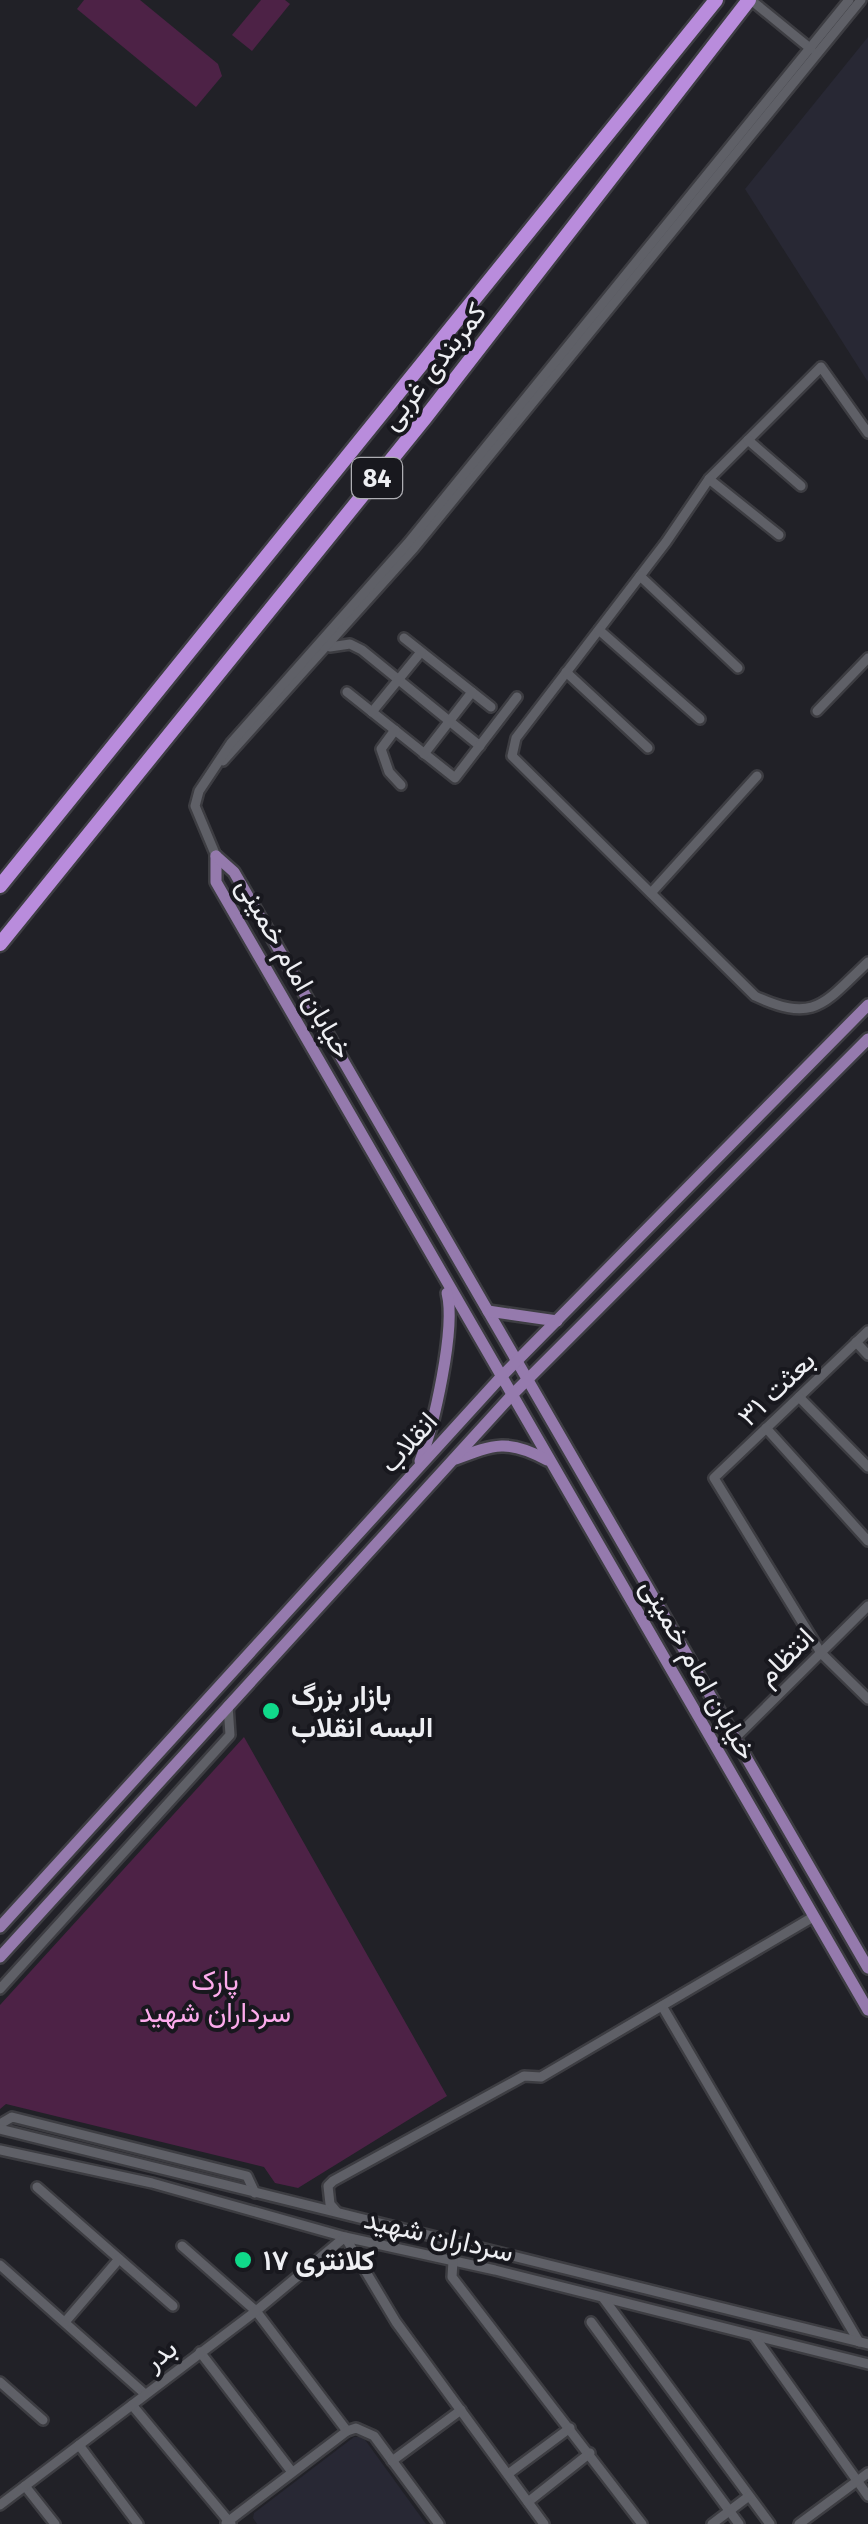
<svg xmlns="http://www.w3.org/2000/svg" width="868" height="2524" viewBox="0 0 868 2524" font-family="'Fira Sans',Vazirmatn,sans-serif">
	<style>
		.built { fill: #282834 }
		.green { fill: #4d2246 }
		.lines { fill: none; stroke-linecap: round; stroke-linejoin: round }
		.minor-casing { stroke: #3d3d42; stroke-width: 14 }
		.major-casing { stroke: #3d3d42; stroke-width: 16 }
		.highway-casing { stroke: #3d3d42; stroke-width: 19 }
		.minor { stroke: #5f6067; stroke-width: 9 }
		.major { stroke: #957aad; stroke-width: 11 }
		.highway { stroke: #b98cdc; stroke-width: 14 }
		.poi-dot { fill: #10d98a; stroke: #18181e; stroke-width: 4 }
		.labels { text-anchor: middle; stroke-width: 8; stroke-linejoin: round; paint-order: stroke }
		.shield { fill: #18181e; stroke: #aeaeb3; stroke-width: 2.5 }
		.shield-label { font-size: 25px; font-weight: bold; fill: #eeeff3 }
		.street-label { font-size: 28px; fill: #eeeff3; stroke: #18181e }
		.poi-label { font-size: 28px; font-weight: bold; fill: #eeeff3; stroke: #18181e; text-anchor: start }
		.park-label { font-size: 28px; fill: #fcabec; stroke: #18181e }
	</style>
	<rect width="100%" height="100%" fill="#212127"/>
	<g class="built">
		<path d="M 868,37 L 868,382 L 745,189 Z"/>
		<path d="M 354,2437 L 363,2437 L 426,2524 L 257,2524 L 253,2518 L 254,2513 Z"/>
	</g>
	<g class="green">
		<path d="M 84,0 L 140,0 L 218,64 L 222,76 L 196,107 L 77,9 Z"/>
		<path d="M 261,0 L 285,0 L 290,4 L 252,51 L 232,35 Z"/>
		<path d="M 244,1737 L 447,2096 L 298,2188 L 275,2183 L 264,2167 L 6,2104 L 0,2109 L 0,2005 Z"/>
	</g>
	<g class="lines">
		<g class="minor-casing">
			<g id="minor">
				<path d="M 751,0 L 811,49"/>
				<path d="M 868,433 L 821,367 L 709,479 L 666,542 L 516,738 L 512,756 L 755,996 C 816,1024 824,1003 868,962"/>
				<path d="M 748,440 L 801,486"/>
				<path d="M 709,479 L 779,535"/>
				<path d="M 640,576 L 738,668"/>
				<path d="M 599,630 L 700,719"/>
				<path d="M 404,638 L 491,707"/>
				<path d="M 330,647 L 350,644 L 362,650 L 480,746"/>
				<path d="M 566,672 L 648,748"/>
				<path d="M 347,692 L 455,778 L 517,697"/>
				<path d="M 817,711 L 868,658"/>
				<path d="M 372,712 L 421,652"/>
				<path d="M 395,730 L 381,749 L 389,772 L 401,785"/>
				<path d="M 424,754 L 472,692"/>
				<path d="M 223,761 L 414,548 L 861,0"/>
				<path d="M 216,856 L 195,806 L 199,791 L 231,743 L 408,543 L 849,0"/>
				<path d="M 651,893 L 757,776"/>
				<path d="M 868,1331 L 714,1478 L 821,1653 L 868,1699"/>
				<path d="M 856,1342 L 868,1355"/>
				<path d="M 799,1397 L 868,1467"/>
				<path d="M 766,1428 L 868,1541"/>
				<path d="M 734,1739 L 868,1606"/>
				<path d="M 0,1989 L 230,1735 L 228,1705"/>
				<path d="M 662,2006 L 859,2342"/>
				<path d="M 0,2124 L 12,2117 L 247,2176 L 255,2193"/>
				<path d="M 0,2129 L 868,2344"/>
				<path d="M 0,2150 L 152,2183 L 345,2237 L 495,2270 L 868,2364"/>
				<path d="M 37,2187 L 173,2306"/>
				<path d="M 336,2211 L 330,2204 L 328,2186 L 333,2181 L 524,2076 L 541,2077 L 813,1917"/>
				<path d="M 182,2246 L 256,2311 L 347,2431"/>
				<path d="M 453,2261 L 452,2277 L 642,2524"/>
				<path d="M 0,2265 L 145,2394"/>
				<path d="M 604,2299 L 770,2524"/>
				<path d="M 65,2322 L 119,2259"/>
				<path d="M 591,2322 L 739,2524"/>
				<path d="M 754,2336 L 868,2496"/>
				<path d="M 200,2352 L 292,2472"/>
				<path d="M 0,2382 L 43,2420"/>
				<path d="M 132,2405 L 231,2524"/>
				<path d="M 347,2431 L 356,2428 L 374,2436 L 439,2524"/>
				<path d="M 79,2445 L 138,2524"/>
				<path d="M 392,2461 L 461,2410"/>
				<path d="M 508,2474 L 570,2428"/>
				<path d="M 25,2486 L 55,2524"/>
				<path d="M 528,2502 L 590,2453"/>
				<path d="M 0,2505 L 256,2311 L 345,2237 L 396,2322 L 544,2524"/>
				<path d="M 226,2523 L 347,2431"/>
				<path d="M 712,2524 L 749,2496"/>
				<path d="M 799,2524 L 868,2473"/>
			</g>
		</g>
		<g class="major-casing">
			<g id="major">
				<path d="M 216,856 L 216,882 L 868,2010"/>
				<path d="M 216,856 L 234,872 L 868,1968"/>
				<path d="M 488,1311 L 557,1321"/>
				<path d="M 456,1459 C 494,1444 509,1439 547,1460"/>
				<path d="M 420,1461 C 434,1426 456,1328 447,1293"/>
				<path d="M 0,1927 L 501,1377 L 868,1005"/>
				<path d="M 0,1957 L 512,1395 L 868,1039"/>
			</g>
		</g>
		<g class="highway-casing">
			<g id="highway">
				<path d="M 0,886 L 716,0"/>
				<path d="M 0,944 L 425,418 L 749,0"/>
			</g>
		</g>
		<use href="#minor" class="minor"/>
		<use href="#major" class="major"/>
		<use href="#highway" class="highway"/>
	</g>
	<g class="poi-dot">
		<circle cx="271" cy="1711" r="10"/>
		<circle cx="243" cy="2260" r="10"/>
	</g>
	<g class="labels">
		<rect class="shield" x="352" y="458" width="50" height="40" rx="8"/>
		<g class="shield-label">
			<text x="377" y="487">84</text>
		</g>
		<g class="street-label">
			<text transform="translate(433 366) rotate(-52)" y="10">کمربندی غربی</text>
			<text transform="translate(295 968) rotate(60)" y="10">خیابان امام خمینی</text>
			<text transform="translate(776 1388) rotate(-44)" y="10">بعثت ۳۱</text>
			<text transform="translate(408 1442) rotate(-48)" y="10">انقلاب</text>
			<text transform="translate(785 1656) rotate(-45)" y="10">انتظام</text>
			<text transform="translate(699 1669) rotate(60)" y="10">خیابان امام خمینی</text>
			<text transform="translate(439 2235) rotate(13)" y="10">سرداران شهید</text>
			<text transform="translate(160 2354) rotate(-37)" y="10">بدر</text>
		</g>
		<g class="poi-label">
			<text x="291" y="1705">بازار بزرگ<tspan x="291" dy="32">البسه انقلاب</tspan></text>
			<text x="263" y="2270">کلانتری ۱۷</text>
		</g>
		<g class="park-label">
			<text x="215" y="1990">پارک<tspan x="215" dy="32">سرداران شهید</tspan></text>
		</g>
	</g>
</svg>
